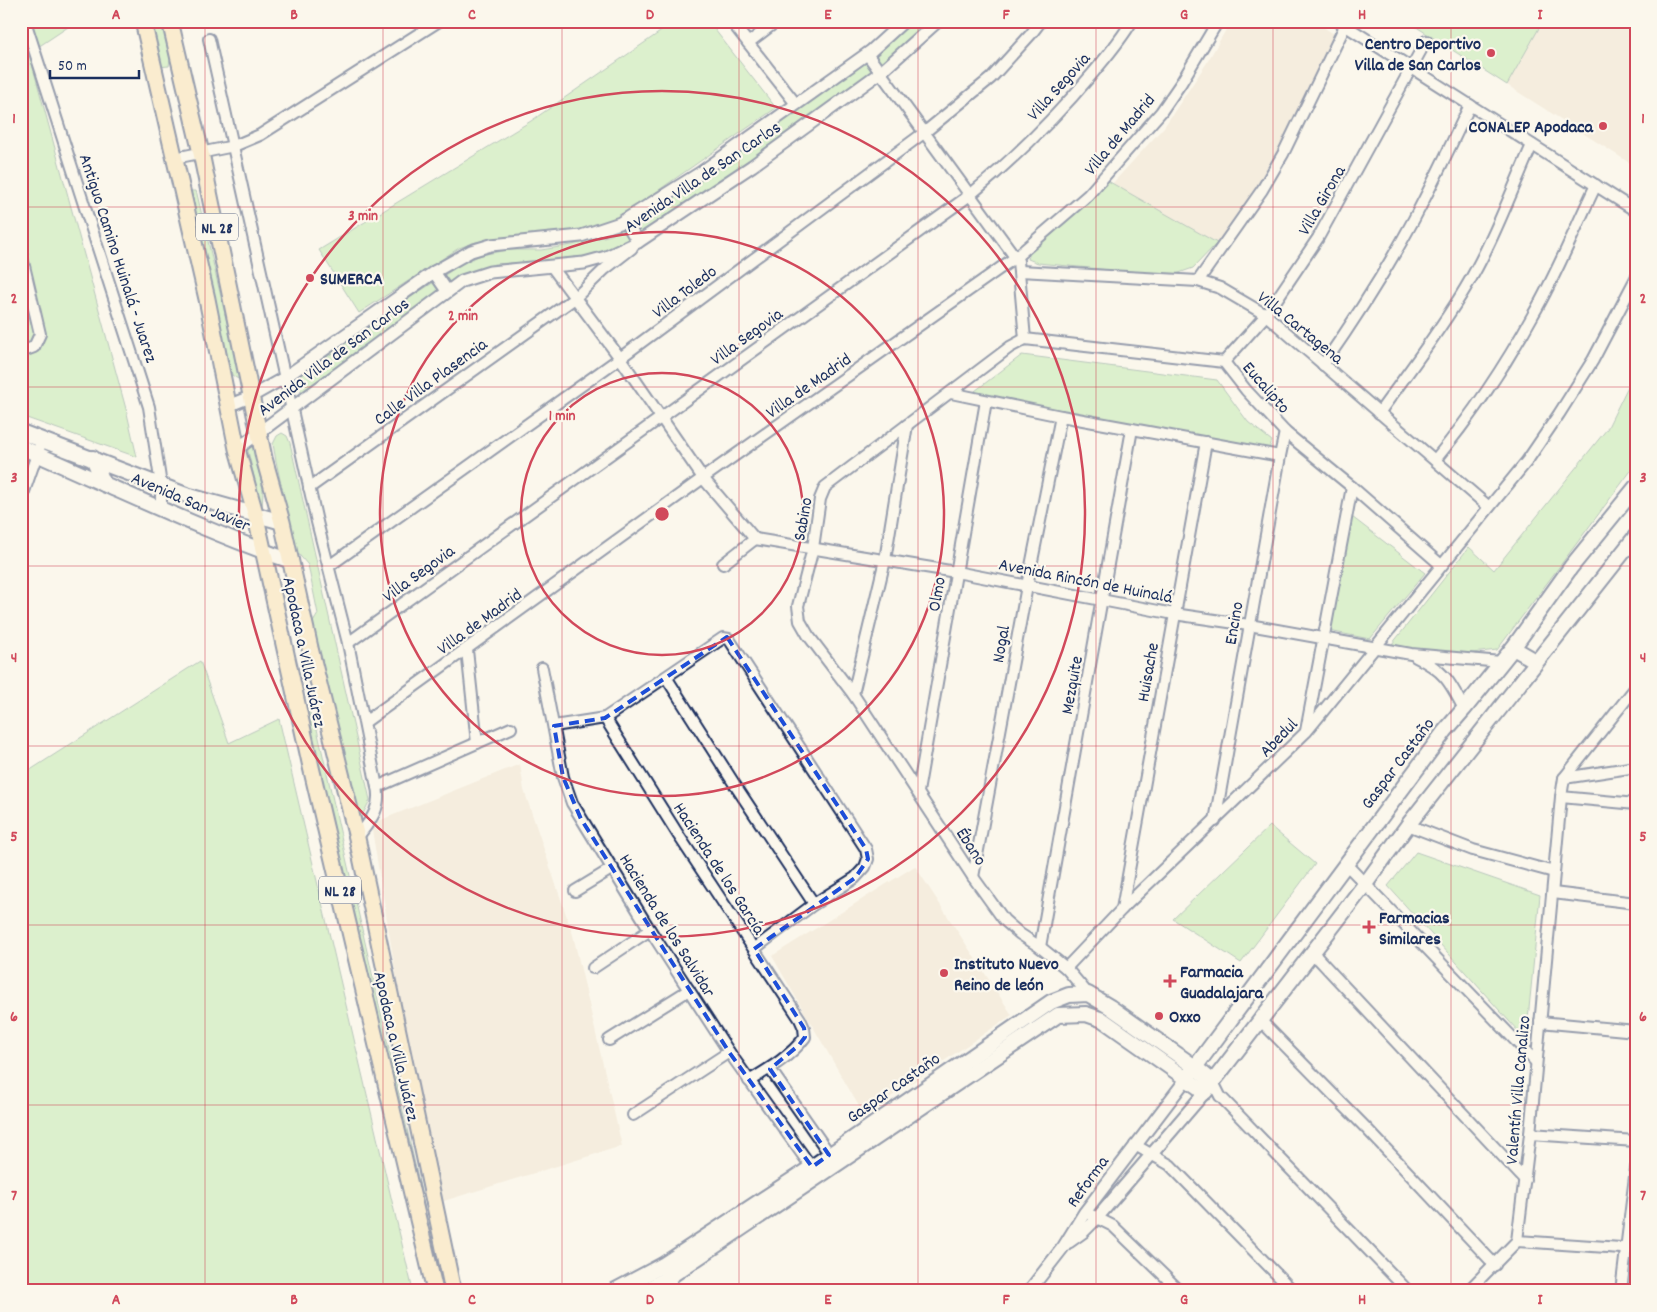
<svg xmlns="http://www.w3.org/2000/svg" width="1657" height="1312" viewBox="0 0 1657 1312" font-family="Dekko,sans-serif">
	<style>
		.built { fill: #ede0cc }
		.green { fill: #b7e7a6; stroke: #698b82 }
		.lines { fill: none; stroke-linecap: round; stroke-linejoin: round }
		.minor-casing { stroke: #1b2f5e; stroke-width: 14 }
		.tertiary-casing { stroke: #1b2f5e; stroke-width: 15 }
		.secondary-casing { stroke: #1b2f5e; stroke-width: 18 }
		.primary-casing { stroke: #1b2f5e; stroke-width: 19 }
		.minor { stroke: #fbf7ec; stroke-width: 10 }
		.tertiary { stroke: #fbf7ec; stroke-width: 11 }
		.secondary { stroke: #fbf7ec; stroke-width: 14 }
		.primary { stroke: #f8deab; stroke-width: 15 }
		.marked { fill: none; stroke: #1d4ed8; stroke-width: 4; stroke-dasharray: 10 6; stroke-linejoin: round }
		.grid { fill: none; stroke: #d1495b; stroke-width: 1; stroke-opacity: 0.55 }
		.ring { fill: none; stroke: #d1495b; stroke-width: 2.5 }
		.poi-dot { fill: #d1495b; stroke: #fbf7ec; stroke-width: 2 }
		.labels { text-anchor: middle; stroke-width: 4.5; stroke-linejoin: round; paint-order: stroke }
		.shield { fill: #fbf7ec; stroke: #5e6b89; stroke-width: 1 }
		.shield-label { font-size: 16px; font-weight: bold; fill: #1b2f5e }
		.poi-label { font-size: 18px; font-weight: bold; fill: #1b2f5e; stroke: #fbf7ec; text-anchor: start }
		.street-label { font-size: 18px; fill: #1b2f5e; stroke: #fbf7ec }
		.centre { fill: #d1495b; stroke: #fbf7ec; stroke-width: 2.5 }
		.ring-label { font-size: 15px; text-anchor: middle; font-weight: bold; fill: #d1495b; stroke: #fbf7ec; stroke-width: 4.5; stroke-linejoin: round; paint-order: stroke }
		.neatline { fill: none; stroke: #d1495b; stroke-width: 2 }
		.grid-label { font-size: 16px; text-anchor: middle; font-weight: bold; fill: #d1495b }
	</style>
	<rect width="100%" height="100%" fill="#fbf7ec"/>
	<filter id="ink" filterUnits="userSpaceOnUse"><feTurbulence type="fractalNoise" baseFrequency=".02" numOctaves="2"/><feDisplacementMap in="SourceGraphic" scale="10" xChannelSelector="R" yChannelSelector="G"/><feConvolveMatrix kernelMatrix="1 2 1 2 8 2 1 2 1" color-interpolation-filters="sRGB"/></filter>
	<g filter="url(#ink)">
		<g class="built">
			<path d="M 1231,21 L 1314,21 L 1334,34 L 1262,184 L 1217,243 L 1112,184 L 1164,127 L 1206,64 Z"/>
			<path d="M 1543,21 L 1636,21 L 1636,167 L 1507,85 Z"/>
			<path d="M 520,764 L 524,790 L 573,935 L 622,1146 L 434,1204 L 371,824 Z"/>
			<path d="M 915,866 L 1012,1015 L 864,1115 L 772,956 Z"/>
		</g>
		<g class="green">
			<path d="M 21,21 L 77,21 L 29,53 L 126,409 L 137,457 L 21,416 Z"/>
			<path d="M 147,21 L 162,21 L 170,58 L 169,66 L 158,67 Z"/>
			<path d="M 676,21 L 708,21 L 776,108 L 629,211 L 608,223 L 588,230 L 476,242 L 459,248 L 359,313 L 319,250 L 531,121 Z"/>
			<path d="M 913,21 L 931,21 L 893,56 L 828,104 L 669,217 L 627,243 L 594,255 L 528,262 L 494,264 L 472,273 L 302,391 L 296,387 L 295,380 L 296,378 L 411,297 L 463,263 L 481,255 L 507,250 L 541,250 L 572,245 L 611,235 L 642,220 L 832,86 L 877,52 Z"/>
			<path d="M 1407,21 L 1543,21 L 1507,85 Z"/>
			<path d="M 1108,181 L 1217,243 L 1193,268 L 1176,274 L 1151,274 L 1038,263 L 1028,259 L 1030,252 L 1055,232 Z"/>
			<path d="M 191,191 L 196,191 L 197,194 L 239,374 L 238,379 L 232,375 L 189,195 Z"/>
			<path d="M 1022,355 L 1217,380 L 1248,422 L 1272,441 L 1269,449 L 971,394 Z"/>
			<path d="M 1636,370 L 1636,464 L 1497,650 L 1447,656 L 1392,644 L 1469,547 L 1494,570 L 1607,429 Z"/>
			<path d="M 282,433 L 287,436 L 290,443 L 370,800 L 361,818 L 357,820 L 312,624 L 318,614 L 308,565 L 295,550 L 276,461 L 273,444 L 277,436 Z"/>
			<path d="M 252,443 L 263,489 L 262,511 L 247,447 Z"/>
			<path d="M 1352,517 L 1425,573 L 1370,639 L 1329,631 Z"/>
			<path d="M 200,661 L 229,743 L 279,719 L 413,1291 L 21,1291 L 21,776 Z"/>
			<path d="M 304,704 L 306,704 L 317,729 L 436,1258 L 428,1236 L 388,1080 Z"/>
			<path d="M 1270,826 L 1315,864 L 1241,963 L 1173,919 Z"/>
			<path d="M 1416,852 L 1540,895 L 1526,1040 L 1388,886 Z"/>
		</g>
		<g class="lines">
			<g class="minor-casing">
				<g id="minor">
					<path d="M 25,21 L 149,407 L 161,485 L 161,509"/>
					<path d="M 731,21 L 796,104"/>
					<path d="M 1338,21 L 1636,211"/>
					<path d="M 209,39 L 317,522 L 348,643 L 377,787"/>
					<path d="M 748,43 L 777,21"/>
					<path d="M 867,54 L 1018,261 L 1025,339"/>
					<path d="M 175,158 L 234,146 L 260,135 L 439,21"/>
					<path d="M 21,253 L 40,334 L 34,347 L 21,352"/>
					<path d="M 552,267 L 620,358 L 703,478 L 755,539"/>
					<path d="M 1020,271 L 1198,281 L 1220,288 L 1266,315 L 1489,507"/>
					<path d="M 1198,281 L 1262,190 L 1283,154 L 1345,26"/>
					<path d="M 1224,362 L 1266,315 L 1318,238 L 1426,41"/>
					<path d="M 1323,365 C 1356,318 1387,269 1414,219 C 1434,181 1452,143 1470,105"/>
					<path d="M 951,393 L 1061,416 L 1280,456"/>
					<path d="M 1379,413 C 1409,371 1440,331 1466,287 C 1493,242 1511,192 1532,145"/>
					<path d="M 1435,460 C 1473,414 1504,368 1533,315 C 1557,274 1575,228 1596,185"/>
					<path d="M 309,488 L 575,298 L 605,269 L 632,248"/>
					<path d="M 21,500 L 42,440"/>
					<path d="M 755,539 L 956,572 L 1174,614 L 1249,625 L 1411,654 L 1501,662"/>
					<path d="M 723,564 L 755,539"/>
					<path d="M 329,566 L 620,358 L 925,132 L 991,78 L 1031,34 L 1041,21"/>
					<path d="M 348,643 L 970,195 C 1015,158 1056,117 1093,73 C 1107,56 1121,40 1132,21"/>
					<path d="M 467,650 L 477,743"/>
					<path d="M 1416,657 C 1445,671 1450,682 1464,709"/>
					<path d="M 542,668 L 563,777 L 572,803 L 650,930 L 729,1052 L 815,1172"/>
					<path d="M 666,677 L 735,785 L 814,904"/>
					<path d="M 853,694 L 885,560 L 907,425"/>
					<path d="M 605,718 L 679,836 L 800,1019 L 804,1028 L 805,1037 C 791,1056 769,1069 749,1081"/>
					<path d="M 365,722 L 703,478 L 1016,257 L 1088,195 L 1161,112 L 1181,83 L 1218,21"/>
					<path d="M 554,726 L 605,718 L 723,638 L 729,639 L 866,849 L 868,859 L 865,867 L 855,878 L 814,904 L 754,949"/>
					<path d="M 1306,731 L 1352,487"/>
					<path d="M 1564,778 L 1636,767"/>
					<path d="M 918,792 L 986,401"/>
					<path d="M 1561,797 L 1636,804"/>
					<path d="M 1215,821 L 1280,456 L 1285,432"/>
					<path d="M 1408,825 L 1473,850 L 1554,872"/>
					<path d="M 357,838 C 369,822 382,809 377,787 L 511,728"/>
					<path d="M 1345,863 L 1536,1062"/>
					<path d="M 973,877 L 1027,586 L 1061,416"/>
					<path d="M 575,891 L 613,868"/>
					<path d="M 1553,893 L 1636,903"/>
					<path d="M 1122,909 L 1206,442"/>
					<path d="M 1040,947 L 1132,429"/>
					<path d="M 1312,952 L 1525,1180"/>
					<path d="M 593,968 L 650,930"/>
					<path d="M 1066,968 L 1122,909 L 1306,732 L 1527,461 L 1559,414 L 1593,360 L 1636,278"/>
					<path d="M 1088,994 L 1066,968 L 1040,947 L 1020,934 L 1004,920 L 973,877 L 853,694 L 808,635 L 800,621 L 798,606 L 813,548 L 820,499 L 825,487 L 1010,347 L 1025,339 L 1224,362 L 1246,390 L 1285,432 L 1352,487 L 1441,565"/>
					<path d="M 1260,1020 L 1367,1129 L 1495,1265"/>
					<path d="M 1540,1022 L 1636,1031"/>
					<path d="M 609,1040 L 689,990"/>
					<path d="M 770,1069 L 833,1159"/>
					<path d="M 1213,1082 L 1220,1096 L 1408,1291"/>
					<path d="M 633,1115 L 729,1052"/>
					<path d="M 1530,1134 L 1636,1141"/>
					<path d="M 1135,1145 L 1170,1165 L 1293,1291"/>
					<path d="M 1085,1212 L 1113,1226 L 1180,1291"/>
					<path d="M 1517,1241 L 1636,1249"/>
					<path d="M 1468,1291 L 1517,1241 L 1530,1134 L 1561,797 L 1564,778 L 1636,687"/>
					<path d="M 1621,1291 L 1636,1168"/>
				</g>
			</g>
			<g class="tertiary-casing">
				<g id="tertiary">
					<path d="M 625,220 L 638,242"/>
					<path d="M 434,272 L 447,291"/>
					<path d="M 228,406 L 252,396 L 284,378 L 434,272 L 471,251 L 491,245 L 581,236 L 620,223 L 700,173 L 871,51 L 904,21"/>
					<path d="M 237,449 L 462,281 L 490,272 L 584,263 L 606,257 L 638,242 L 752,166 L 881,72 L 938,21"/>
					<path d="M 1069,1242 L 1083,1232 L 1097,1218 L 1205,1092"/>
					<path d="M 665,1270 L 674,1291"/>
					<path d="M 1029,1291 L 1064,1246 L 1085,1212 L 1187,1078"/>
				</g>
			</g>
			<g class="secondary-casing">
				<g id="secondary">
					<path d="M 21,432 L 186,495 L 282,522"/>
					<path d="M 21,447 L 104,484"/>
					<path d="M 93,458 L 104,484 C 165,511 227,539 291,561"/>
					<path d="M 1513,648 L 1536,661"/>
					<path d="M 1187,1078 L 1445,731 L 1464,709 L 1513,648 L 1571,567 L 1636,487"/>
					<path d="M 614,1291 L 663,1265 L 812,1167 L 1051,1002 L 1069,995 L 1088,994 L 1110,1007 L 1195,1067 L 1213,1082"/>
					<path d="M 644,1291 L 669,1277 L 1058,1015 L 1086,1014 L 1103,1020 L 1205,1092 L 1366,883 L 1408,825 L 1636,536"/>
				</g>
			</g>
			<g class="primary-casing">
				<g id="primary">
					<path d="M 143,21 L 207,299 L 237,449 L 255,513 L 311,767 L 435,1291"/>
					<path d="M 170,21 L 201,153 L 264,458 L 282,522 L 310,648 L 357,838 L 453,1291"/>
				</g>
			</g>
			<use href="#minor" class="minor"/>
			<use href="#tertiary" class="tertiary"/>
			<use href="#secondary" class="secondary"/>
			<use href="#primary" class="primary"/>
		</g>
	</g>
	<path d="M0 0H1657V1312H0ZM 727,637 L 866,849 L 868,859 L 855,878 L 754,949 L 804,1028 L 805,1037 L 799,1045 L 770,1069 L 829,1155 L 812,1167 L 729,1052 L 581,819 L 563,777 L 554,726 L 605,718 Z" fill="#fbf7ec" fill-opacity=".55" fill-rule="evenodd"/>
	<path class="marked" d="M 727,637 L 866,849 L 868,859 L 855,878 L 754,949 L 804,1028 L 805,1037 L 799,1045 L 770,1069 L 829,1155 L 812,1167 L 729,1052 L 581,819 L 563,777 L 554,726 L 605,718 Z"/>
	<path class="grid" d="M 205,21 L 205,1291M 383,21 L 383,1291M 562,21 L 562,1291M 739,21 L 739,1291M 918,21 L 918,1291M 1096,21 L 1096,1291M 1273,21 L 1273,1291M 1451,21 L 1451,1291M 21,207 L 1636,207M 21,387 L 1636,387M 21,566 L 1636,566M 21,746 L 1636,746M 21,925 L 1636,925M 21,1105 L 1636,1105"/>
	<g class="ring">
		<circle cx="662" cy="514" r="141"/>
		<circle cx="662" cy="514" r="282"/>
		<circle cx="662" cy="514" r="423"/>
	</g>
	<g class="poi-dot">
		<circle cx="1491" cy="53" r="5"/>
		<circle cx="1603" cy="126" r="5"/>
		<circle cx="310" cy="278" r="5"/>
		<path d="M1366.5 919.5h5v5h5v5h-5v5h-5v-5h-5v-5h5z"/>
		<circle cx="944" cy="973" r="5"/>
		<path d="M1167.5 973.5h5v5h5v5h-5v5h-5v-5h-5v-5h5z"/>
		<circle cx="1159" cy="1016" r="5"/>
	</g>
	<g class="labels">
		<g class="shield">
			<rect x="196" y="213.5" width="42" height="27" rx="4"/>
			<rect x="319" y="876.5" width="42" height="27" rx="4"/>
		</g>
		<g class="shield-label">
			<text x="217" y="233">NL 28</text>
			<text x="340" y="896">NL 28</text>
		</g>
		<g class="poi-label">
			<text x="1481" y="49" text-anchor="end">Centro Deportivo<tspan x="1481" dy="21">Villa de San Carlos</tspan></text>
			<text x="1593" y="132" text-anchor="end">CONALEP Apodaca</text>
			<text x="320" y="284">SUMERCA</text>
			<text x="1379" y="923">Farmacias<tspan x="1379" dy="21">Similares</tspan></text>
			<text x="954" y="969">Instituto Nuevo<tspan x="954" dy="21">Reino de león</tspan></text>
			<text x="1180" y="977">Farmacia<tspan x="1180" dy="21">Guadalajara</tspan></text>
			<text x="1169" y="1022">Oxxo</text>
		</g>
		<g class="street-label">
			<text transform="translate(1058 86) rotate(-48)" y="6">Villa Segovia</text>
			<text transform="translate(1119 134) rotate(-50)" y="6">Villa de Madrid</text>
			<text transform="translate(702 176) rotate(-34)" y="6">Avenida Villa de San Carlos</text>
			<text transform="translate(1321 200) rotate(-60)" y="6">Villa Girona</text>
			<text transform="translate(119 258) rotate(72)" y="6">Antiguo Camino Huinalá - Juarez</text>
			<text transform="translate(684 291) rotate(-37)" y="6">Villa Toledo</text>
			<text transform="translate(1301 327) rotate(39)" y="6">Villa Cartagena</text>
			<text transform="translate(746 336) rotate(-36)" y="6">Villa Segovia</text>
			<text transform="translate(333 356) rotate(-37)" y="6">Avenida Villa de San Carlos</text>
			<text transform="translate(430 381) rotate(-36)" y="6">Calle Villa Plasencia</text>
			<text transform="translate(808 385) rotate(-35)" y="6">Villa de Madrid</text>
			<text transform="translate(1267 387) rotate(49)" y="6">Eucalipto</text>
			<text transform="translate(191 501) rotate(23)" y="6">Avenida San Javier</text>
			<text transform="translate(802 519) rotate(-80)" y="6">Sabino</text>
			<text transform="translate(418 573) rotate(-36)" y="6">Villa Segovia</text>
			<text transform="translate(1086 580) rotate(11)" y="6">Avenida Rincón de Huinalá</text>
			<text transform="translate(936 594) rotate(-80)" y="6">Olmo</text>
			<text transform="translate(479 621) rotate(-36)" y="6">Villa de Madrid</text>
			<text transform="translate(1233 623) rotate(-80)" y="6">Encino</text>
			<text transform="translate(1000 644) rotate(-80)" y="6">Nogal</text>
			<text transform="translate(305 652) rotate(78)" y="6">Apodaca a Villa Juárez</text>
			<text transform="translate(1147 672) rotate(-80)" y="6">Huisache</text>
			<text transform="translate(1071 685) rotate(-80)" y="6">Mezquite</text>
			<text transform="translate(1278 737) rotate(-46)" y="6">Abedul</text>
			<text transform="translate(1397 763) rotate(-53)" y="6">Gaspar Castaño</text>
			<text transform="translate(972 846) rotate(57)" y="6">Ébano</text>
			<text transform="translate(720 868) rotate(57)" y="6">Hacienda de los García</text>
			<text transform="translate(668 925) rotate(58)" y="6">Hacienda de los Salvidar</text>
			<text transform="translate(397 1046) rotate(77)" y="6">Apodaca a Villa Juárez</text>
			<text transform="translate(893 1087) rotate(-35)" y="6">Gaspar Castaño</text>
			<text transform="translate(1517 1090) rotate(-85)" y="6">Valentín Villa Canalizo</text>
			<text transform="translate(1087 1181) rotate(-54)" y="6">Reforma</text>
		</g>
	</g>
	<circle cx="662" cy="514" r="8" class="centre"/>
	<g class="ring-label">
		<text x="363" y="220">3 min</text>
		<text x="463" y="320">2 min</text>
		<text x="562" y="420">1 min</text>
	</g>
	<rect width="1657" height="1312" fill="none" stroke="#fbf7ec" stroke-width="55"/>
	<path d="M50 70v8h89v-8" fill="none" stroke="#1b2f5e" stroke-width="2.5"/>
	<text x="58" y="70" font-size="15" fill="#1b2f5e" stroke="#fbf7ec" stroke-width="4" paint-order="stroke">50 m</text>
	<rect x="28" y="28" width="1602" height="1256" class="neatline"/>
	<g class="grid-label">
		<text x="116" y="19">A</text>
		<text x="294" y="19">B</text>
		<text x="472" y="19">C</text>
		<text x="650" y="19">D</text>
		<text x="828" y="19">E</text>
		<text x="1006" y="19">F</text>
		<text x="1184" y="19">G</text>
		<text x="1362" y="19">H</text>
		<text x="1540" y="19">I</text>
		<text x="14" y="123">1</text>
		<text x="1643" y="123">1</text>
		<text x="14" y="303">2</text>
		<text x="1643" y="303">2</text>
		<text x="14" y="482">3</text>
		<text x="1643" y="482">3</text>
		<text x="14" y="662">4</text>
		<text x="1643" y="662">4</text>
		<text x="14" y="841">5</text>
		<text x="1643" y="841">5</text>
		<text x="14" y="1021">6</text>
		<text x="1643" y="1021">6</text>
		<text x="14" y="1200">7</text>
		<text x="1643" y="1200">7</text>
		<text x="116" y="1304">A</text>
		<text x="294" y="1304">B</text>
		<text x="472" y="1304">C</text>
		<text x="650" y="1304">D</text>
		<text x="828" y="1304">E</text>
		<text x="1006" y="1304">F</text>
		<text x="1184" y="1304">G</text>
		<text x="1362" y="1304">H</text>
		<text x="1540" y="1304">I</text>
	</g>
</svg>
